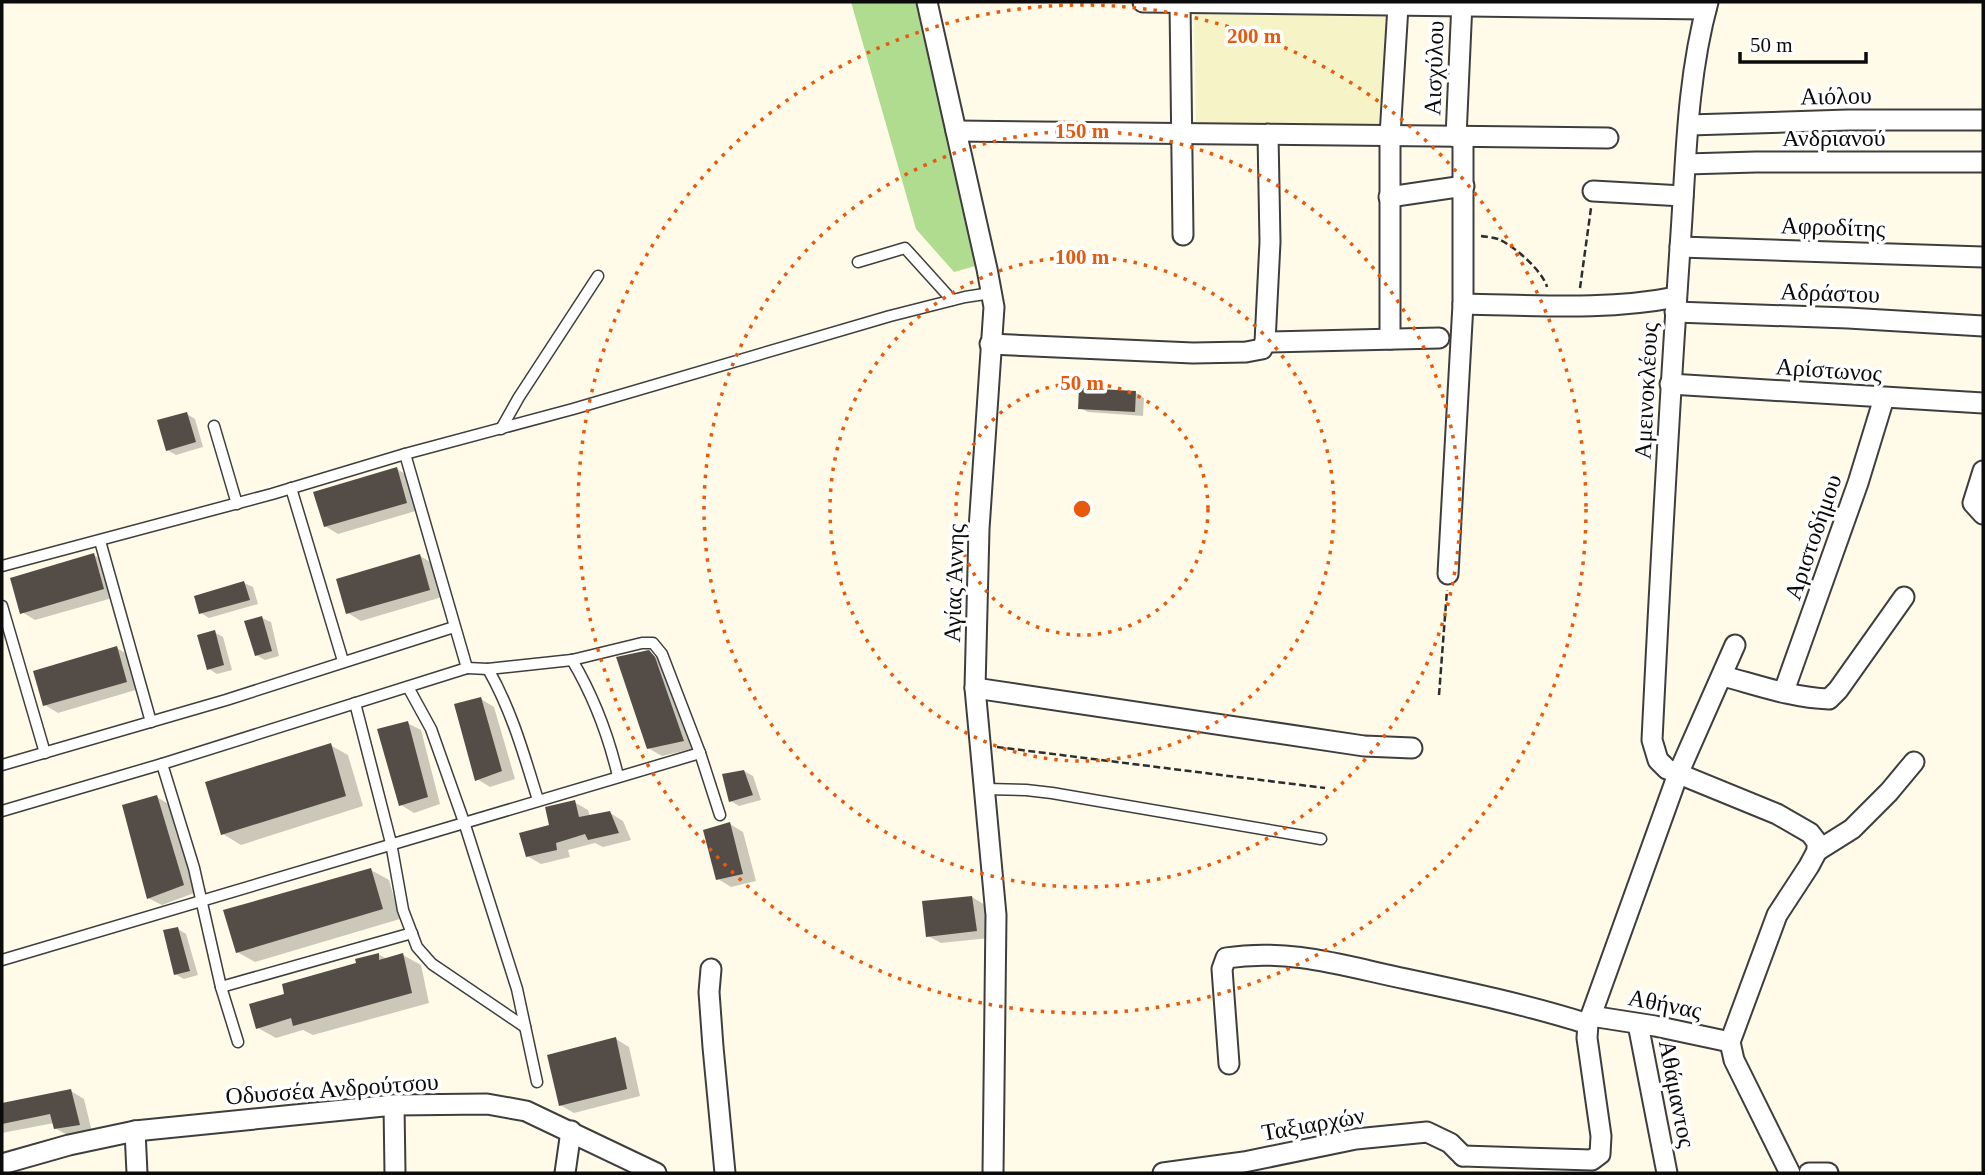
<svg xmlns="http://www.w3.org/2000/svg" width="1985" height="1175" viewBox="0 0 1985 1175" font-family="Georgia,serif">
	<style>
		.farmland { fill: #f6f4c7 }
		.forest { fill: #afdc8f }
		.shadow { fill: #0003 }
		.building { fill: #544c47 }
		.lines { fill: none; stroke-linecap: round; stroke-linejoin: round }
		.service-casing { stroke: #3e3e3e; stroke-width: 13 }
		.minor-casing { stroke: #3e3e3e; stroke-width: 23 }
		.path { stroke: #2d2d2d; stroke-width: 2.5; stroke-dasharray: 7 3.5; stroke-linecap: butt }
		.service { stroke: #fff; stroke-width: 10 }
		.minor { stroke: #fff; stroke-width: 19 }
		.ring { fill: none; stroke: #e8590c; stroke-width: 3.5; stroke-dasharray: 3.5 7 }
		.labels { text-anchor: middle; stroke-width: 7; stroke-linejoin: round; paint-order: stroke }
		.street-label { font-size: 24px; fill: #0b0b0b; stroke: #fff }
		.centre { fill: #e8590c; stroke: #fff; stroke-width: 3.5 }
		.ring-label { font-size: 21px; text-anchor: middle; font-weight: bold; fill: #e8590c; stroke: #fff; stroke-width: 7; stroke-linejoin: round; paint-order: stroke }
	</style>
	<rect width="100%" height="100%" fill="#fffbe8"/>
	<path class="farmland" d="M 1194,14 L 1388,17 L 1385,129 L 1196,127 Z"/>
	<path class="forest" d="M 851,2 L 917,2 L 948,142 L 979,265 L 954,272 L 916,229 Z"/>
	<g class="shadow">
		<path d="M 1136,393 L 1144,398 L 1143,416 L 1088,412 L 1080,408 Z"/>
		<path d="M 187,414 L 195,419 L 203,447 L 176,455 L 167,450 Z"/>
		<path d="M 397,469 L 410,477 L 419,510 L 338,534 L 325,526 Z"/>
		<path d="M 94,555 L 107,563 L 116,597 L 35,620 L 22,612 Z"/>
		<path d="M 420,556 L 434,564 L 442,597 L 361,621 L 348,613 Z"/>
		<path d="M 244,583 L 253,587 L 258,604 L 209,618 L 201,613 Z"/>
		<path d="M 262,618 L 271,622 L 279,656 L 265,660 L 256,655 Z"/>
		<path d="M 214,632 L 223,637 L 232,670 L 217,674 L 209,669 Z"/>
		<path d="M 117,648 L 130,656 L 139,689 L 58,713 L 45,705 Z"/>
		<path d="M 647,652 L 661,660 L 696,748 L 662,756 L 648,748 Z"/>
		<path d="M 481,699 L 494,707 L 515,779 L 490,787 L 477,779 Z"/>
		<path d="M 407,723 L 421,730 L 440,804 L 414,813 L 401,805 Z"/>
		<path d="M 330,745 L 348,755 L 363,806 L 241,845 L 223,834 Z"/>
		<path d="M 744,771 L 753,776 L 761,800 L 739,806 L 731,801 Z"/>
		<path d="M 157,797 L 170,805 L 197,892 L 162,905 L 148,898 Z"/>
		<path d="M 574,802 L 588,810 L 590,817 L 610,813 L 623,821 L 631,840 L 603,847 L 595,843 L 568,850 L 570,857 L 541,864 L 527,856 Z"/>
		<path d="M 730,824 L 743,832 L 756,881 L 731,887 L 718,879 Z"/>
		<path d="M 371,870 L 389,880 L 400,919 L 255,962 L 237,952 Z"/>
		<path d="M 972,897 L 985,905 L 989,938 L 941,943 L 928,936 Z"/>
		<path d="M 178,929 L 186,934 L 198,975 L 184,979 L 175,974 Z"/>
		<path d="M 378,954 L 387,959 L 403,955 L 421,965 L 429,1003 L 313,1035 L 303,1030 L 276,1038 L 258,1028 L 286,995 Z"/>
		<path d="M 616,1039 L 629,1047 L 640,1096 L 574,1113 L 560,1105 Z"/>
		<path d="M 71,1091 L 84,1099 L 92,1132 L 69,1136 L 55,1128 L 54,1123 L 2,1133 L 2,1106 Z"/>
	</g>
	<g class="building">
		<path d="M 1079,388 L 1136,391 L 1135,412 L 1078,409 Z"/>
		<path d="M 187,412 L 196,442 L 166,451 L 157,420 Z"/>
		<path d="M 397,467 L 407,503 L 324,527 L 313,492 Z"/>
		<path d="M 94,553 L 104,589 L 20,614 L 10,578 Z"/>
		<path d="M 420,554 L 430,590 L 346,614 L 336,579 Z"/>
		<path d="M 244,581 L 250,600 L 199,614 L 194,596 Z"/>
		<path d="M 262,616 L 272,651 L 255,656 L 244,621 Z"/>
		<path d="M 215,630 L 224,665 L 207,670 L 197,635 Z"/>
		<path d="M 117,646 L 127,682 L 43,706 L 33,671 Z"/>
		<path d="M 649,650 L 655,657 L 684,741 L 647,749 L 616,657 Z"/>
		<path d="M 481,697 L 502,771 L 475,781 L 454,704 Z"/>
		<path d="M 408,721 L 428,797 L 399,806 L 377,729 Z"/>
		<path d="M 331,743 L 346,796 L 221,835 L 205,782 Z"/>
		<path d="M 744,770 L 753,795 L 729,802 L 722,774 Z"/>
		<path d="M 157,795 L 184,885 L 147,899 L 122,805 Z"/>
		<path d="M 575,800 L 579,817 L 610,811 L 619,833 L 588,840 L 585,834 L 556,843 L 557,850 L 526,857 L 519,833 L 549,825 L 545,807 Z"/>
		<path d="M 730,822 L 743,874 L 716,880 L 703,830 Z"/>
		<path d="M 371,868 L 383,909 L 236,953 L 223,910 Z"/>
		<path d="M 972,896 L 977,931 L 926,937 L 922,901 Z"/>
		<path d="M 178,927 L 190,971 L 174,975 L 163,930 Z"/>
		<path d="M 379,953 L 379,960 L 403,953 L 412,993 L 293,1026 L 291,1018 L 256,1029 L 249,1004 L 284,994 L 282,984 L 356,963 L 355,959 Z"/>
		<path d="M 616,1037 L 627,1089 L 559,1106 L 547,1055 Z"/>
		<path d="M 71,1089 L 80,1125 L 54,1129 L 50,1114 L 2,1124 L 2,1103 Z"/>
	</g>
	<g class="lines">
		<g class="service-casing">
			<g id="service">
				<path d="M 858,262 L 905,248 L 952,300"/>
				<path d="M 214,426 L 237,504"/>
				<path d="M 501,429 L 519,397 L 598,276"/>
				<path d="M 291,488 L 343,661"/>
				<path d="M 100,541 L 151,722"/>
				<path d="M 2,566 L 272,494 L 405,454 L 573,409 L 890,316 L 965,297 L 991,293"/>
				<path d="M 2,606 L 45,753"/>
				<path d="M 572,660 C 594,697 608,734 618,776"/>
				<path d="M 467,668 L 488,669 L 572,660 L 642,643 L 653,643 L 662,654 L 700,753 L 720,815"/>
				<path d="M 488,669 C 512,711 524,755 538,800"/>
				<path d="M 408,687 L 431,729 L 464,822 L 517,989 L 537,1082"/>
				<path d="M 355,703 L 391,843 L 403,910 L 417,947 L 432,964 L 525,1027"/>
				<path d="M 162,764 L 194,868 L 221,987 L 238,1042"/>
				<path d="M 2,765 L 226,700 L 454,627"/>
				<path d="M 985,789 L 1026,790 L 1052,793 L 1321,839"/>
				<path d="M 2,811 L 162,764 L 467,668 L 405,454"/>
				<path d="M 2,960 L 700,753"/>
				<path d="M 221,987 L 412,933"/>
			</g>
		</g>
		<g class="minor-casing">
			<g id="minor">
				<path d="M 927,2 L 987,269 L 994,307 L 979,529 L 975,688 L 996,915 L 993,1173"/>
				<path d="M 1143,2 L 1706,9"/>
				<path d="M 1708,2 C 1686,82 1686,166 1680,248 C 1669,412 1660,576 1652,740 L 1658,760 L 1667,769 L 1777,814 L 1810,833 L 1817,842 L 1817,851 L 1809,866 L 1777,915 L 1730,1042"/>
				<path d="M 1180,3 L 1183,235"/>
				<path d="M 1689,125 L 1848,120 L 1983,120"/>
				<path d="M 956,131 L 1608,138"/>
				<path d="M 1456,137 L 1462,2"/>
				<path d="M 1686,164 L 1756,162 L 1983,162"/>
				<path d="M 1593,191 L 1683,196"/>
				<path d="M 1389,197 L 1464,186"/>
				<path d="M 1680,247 L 1983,257"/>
				<path d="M 1463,304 C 1534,305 1606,311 1676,297"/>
				<path d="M 1675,312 L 1848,318 L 1983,326"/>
				<path d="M 1390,339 L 1390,136 L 1398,6"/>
				<path d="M 1265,342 L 1439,338"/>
				<path d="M 990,344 L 1193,353 L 1246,352 L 1262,349 L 1265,342 L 1270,242 L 1268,134"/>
				<path d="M 1670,384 L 1983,403"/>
				<path d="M 1983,471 L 1973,503 L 1983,514"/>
				<path d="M 1448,574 L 1463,304 L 1463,137"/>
				<path d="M 1723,676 C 1757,685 1793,698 1829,699 L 1838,690 L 1904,597"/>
				<path d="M 975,688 L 1364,746 L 1412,748"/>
				<path d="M 1784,691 L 1858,483 L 1884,398"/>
				<path d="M 1817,851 L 1852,829 L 1889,792 L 1914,762"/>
				<path d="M 711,969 L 709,992 L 713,1047 L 725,1173"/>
				<path d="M 1591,1016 L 1655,1026 L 1730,1042"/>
				<path d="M 1638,1024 L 1667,1173"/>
				<path d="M 1730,1042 L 1734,1060 L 1790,1173"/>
				<path d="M 1229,1064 L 1222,969 L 1226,958 C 1289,948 1344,966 1406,979 C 1467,992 1528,1005 1588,1024"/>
				<path d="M 394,1105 L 395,1173"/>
				<path d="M 135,1131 L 137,1173"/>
				<path d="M 1463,1156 L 1592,1160 L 1600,1154 L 1601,1136 L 1587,1038 L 1588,1024 L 1678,774 L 1735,645"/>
				<path d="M 2,1164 L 69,1145 L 135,1131 L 394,1105 L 487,1104 L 526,1111 L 656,1173"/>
				<path d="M 565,1173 L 571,1131"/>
				<path d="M 1163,1173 L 1244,1162 L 1356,1139 L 1427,1132 L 1450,1143 L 1463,1156"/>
				<path d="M 1809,1173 L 1828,1173"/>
			</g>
		</g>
		<g class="path">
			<path d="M 1481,236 C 1486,237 1493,237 1498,239 C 1513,245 1543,271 1547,287"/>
			<path d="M 1580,288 L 1591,208"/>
			<path d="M 1439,695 L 1447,590"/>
			<path d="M 997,747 L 1325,788"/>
		</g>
		<use href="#service" class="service"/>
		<use href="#minor" class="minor"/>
	</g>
	<g class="ring">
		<circle cx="1082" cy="509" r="126"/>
		<circle cx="1082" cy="509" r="252"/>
		<circle cx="1082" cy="509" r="378"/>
		<circle cx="1082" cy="509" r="504"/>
	</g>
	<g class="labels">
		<g class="street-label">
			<text transform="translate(1434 68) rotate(-88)" y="8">Αισχύλου</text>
			<text transform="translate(1836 96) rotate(-1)" y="8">Αιόλου</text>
			<text x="1834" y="146">Ανδριανού</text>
			<text transform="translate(1833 227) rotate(2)" y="8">Αφροδίτης</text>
			<text transform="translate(1830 293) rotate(2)" y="8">Αδράστου</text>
			<text transform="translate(1829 370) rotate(4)" y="8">Αρίστωνος</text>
			<text transform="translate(1646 391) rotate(-87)" y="8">Αμεινοκλέους</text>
			<text transform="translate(1813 537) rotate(-71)" y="8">Αριστοδήμου</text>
			<text transform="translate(954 583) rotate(-88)" y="8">Αγίας Άννης</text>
			<text transform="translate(1665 1004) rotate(11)" y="8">Αθήνας</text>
			<text transform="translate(332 1089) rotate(-4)" y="8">Οδυσσέα Ανδρούτσου</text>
			<text transform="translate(1677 1094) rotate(79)" y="8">Αθάμαντος</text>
			<text transform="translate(1313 1124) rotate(-10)" y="8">Ταξιαρχών</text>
		</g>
	</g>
	<circle cx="1082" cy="509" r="10" class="centre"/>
	<g class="ring-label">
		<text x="1254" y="43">200 m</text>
		<text x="1082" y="138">150 m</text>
		<text x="1082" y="264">100 m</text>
		<text x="1082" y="390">50 m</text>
	</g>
	<rect width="1985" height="1175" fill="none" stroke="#0b0b0b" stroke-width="7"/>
	<path d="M1740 52v10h126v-10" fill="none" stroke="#0b0b0b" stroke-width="3.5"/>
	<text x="1750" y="52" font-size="21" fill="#0b0b0b" stroke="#ffffff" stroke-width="5" paint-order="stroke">50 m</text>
</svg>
